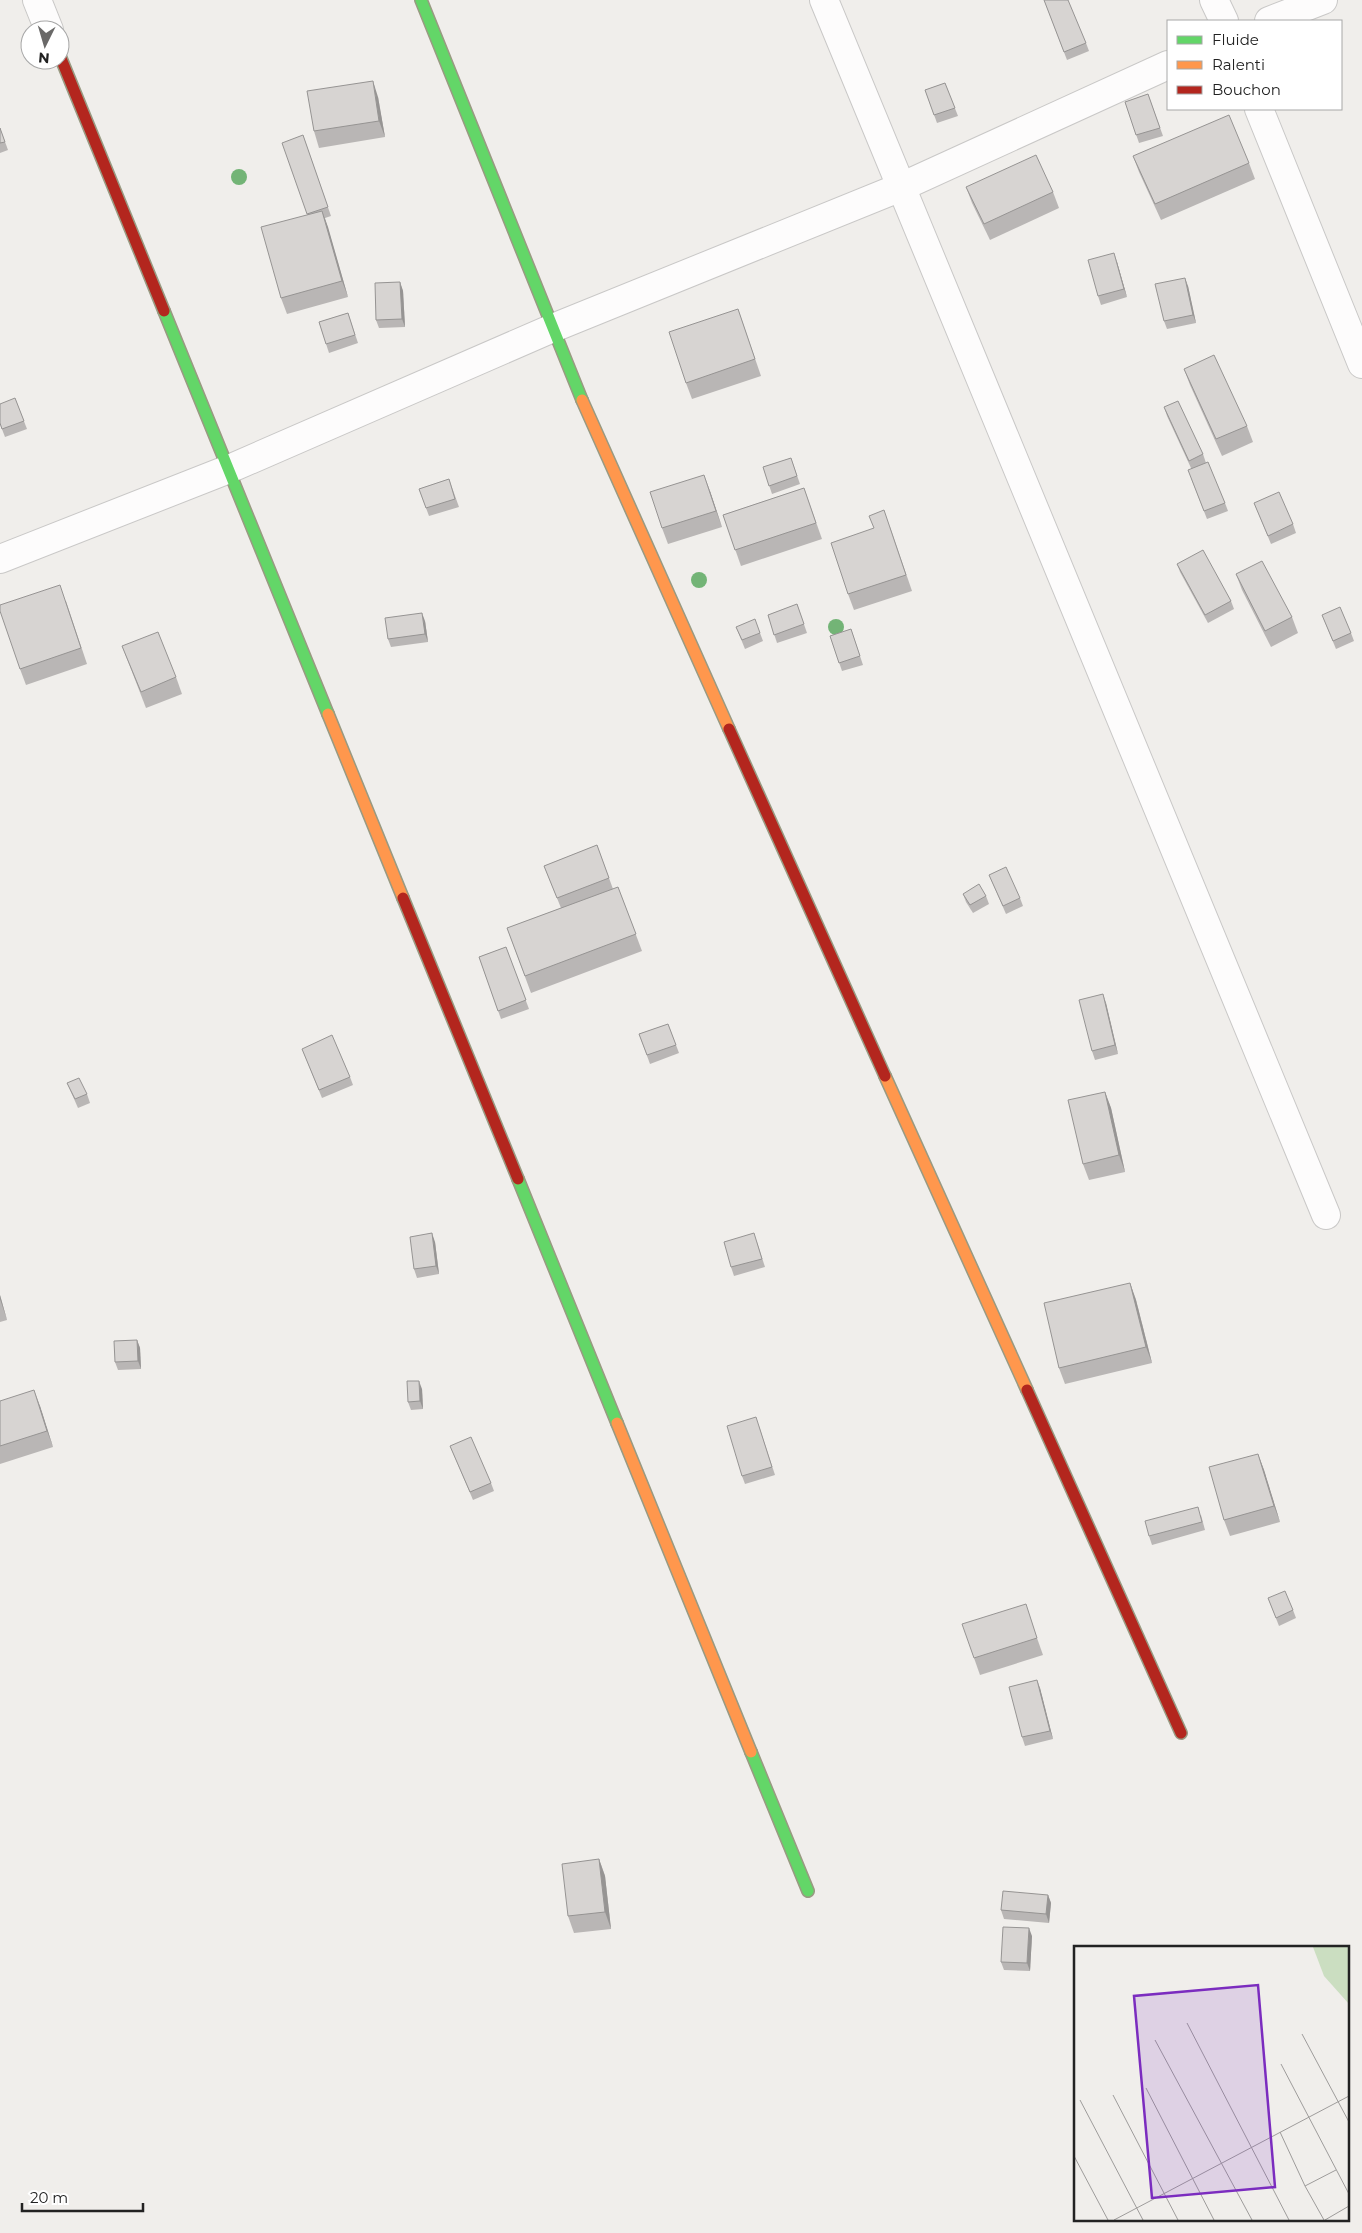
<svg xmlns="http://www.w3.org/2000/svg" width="1362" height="2233" viewBox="0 0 1362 2233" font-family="Montserrat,sans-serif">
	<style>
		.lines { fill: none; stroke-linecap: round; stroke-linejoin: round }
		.street-casing { stroke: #c9c8c7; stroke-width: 30 }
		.fast-casing { stroke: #999a82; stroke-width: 14 }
		.slow-casing { stroke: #999a82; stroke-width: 14 }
		.jam-casing { stroke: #999a82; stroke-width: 14 }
		.street { stroke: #fdfcfc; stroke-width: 28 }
		.fast { stroke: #63d668; stroke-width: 11 }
		.slow { stroke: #ff974d; stroke-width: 11 }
		.jam { stroke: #b3261e; stroke-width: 11 }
		.tree { fill: #73b476 }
		.wall { fill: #b9b6b5 }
		.shaded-wall { fill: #969493 }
		.building { fill: #d7d4d2; stroke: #969493 }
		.inset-road { fill: none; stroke: #9e9c9b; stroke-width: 1 }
		.view { fill: #7b2cbf; fill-opacity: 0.15; stroke: #7b2cbf; stroke-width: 2.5 }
		.inset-edge { fill: none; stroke: #222; stroke-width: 2.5 }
	</style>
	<rect width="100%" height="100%" fill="#f0eeeb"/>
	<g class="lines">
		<g class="street-casing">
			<g id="street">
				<path d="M 37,0 L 49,30"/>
				<path d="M 824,0 L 1326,1215"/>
				<path d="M 1214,0 L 1224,21"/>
				<path d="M 1269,21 L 1323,0"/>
				<path d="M 1259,109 L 1362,364"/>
				<path d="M 0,559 L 229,469 L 553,328 L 901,187 L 1168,65"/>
			</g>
		</g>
		<g class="fast-casing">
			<g id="fast">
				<path d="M 421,0 L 582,400"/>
				<path d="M 164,311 L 328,714"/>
				<path d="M 518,1179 L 617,1423"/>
				<path d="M 751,1752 L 808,1891"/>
			</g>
		</g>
		<g class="slow-casing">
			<g id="slow">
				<path d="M 582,400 L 729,729"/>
				<path d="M 328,714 L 403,898"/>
				<path d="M 885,1076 L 1027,1390"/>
				<path d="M 617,1423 L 751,1752"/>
			</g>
		</g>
		<g class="jam-casing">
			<g id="jam">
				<path d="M 60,56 L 164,311"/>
				<path d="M 729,729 L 885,1076"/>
				<path d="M 403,898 L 518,1179"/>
				<path d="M 1027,1390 L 1181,1733"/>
			</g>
		</g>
		<use href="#street" class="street"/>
		<use href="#fast" class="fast"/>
		<use href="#slow" class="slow"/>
		<use href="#jam" class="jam"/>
	</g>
	<g class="tree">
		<circle cx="239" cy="177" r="8"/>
		<circle cx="699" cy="580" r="8"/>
		<circle cx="836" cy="627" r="8"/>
	</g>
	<g class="wall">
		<path d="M 1044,0 L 1086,43 L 1089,51 L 1067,60 Z"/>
		<path d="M 945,83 L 958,116 L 937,123 L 925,90 Z"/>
		<path d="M 1148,94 L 1163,136 L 1139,143 L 1125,102 Z"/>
		<path d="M 378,97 L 385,137 L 319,148 L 314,131 Z"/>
		<path d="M 0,128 L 8,150 L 0,153 Z"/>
		<path d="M 303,135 L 331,216 L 325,218 L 348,297 L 287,314 L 281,298 L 307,215 Z"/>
		<path d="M 1133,156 L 1249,163 L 1255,179 L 1161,220 L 1139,172 Z"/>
		<path d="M 966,187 L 1053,192 L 1059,208 L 990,240 L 972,203 Z"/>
		<path d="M 1117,262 L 1127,297 L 1101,305 L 1098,296 Z"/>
		<path d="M 400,282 L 403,291 L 405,327 L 379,328 L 376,320 Z"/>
		<path d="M 1188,286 L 1196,323 L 1167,329 L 1164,321 Z"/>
		<path d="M 738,309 L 761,376 L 692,399 L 686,383 Z"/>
		<path d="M 348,313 L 358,343 L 329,353 L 319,322 Z"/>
		<path d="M 1184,369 L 1247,426 L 1253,442 L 1222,456 L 1190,385 Z"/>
		<path d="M 15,398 L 27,429 L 5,437 L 0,424 Z"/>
		<path d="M 1164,407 L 1203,454 L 1206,463 L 1225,503 L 1228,511 L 1207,519 L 1191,478 L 1191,468 L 1167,416 Z"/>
		<path d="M 791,458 L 800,484 L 772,494 L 763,467 Z"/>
		<path d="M 449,479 L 459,507 L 429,516 L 419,489 Z"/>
		<path d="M 804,488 L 822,539 L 741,566 L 723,515 Z"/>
		<path d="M 710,491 L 722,527 L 668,544 L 662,528 Z"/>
		<path d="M 1254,503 L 1293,524 L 1296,533 L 1271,544 Z"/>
		<path d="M 890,527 L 912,591 L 854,610 L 848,594 Z"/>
		<path d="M 1177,564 L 1231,601 L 1234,609 L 1208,623 L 1180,572 Z"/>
		<path d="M 1236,574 L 1292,617 L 1298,633 L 1271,647 L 1242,590 Z"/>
		<path d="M 66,601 L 87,664 L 26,685 L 20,669 Z"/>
		<path d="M 797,604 L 807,633 L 777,643 L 768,615 Z"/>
		<path d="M 1322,615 L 1351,633 L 1354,641 L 1336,649 Z"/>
		<path d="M 425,621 L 428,642 L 391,647 L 388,639 Z"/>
		<path d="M 736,627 L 760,633 L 763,641 L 745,649 Z"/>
		<path d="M 851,629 L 863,665 L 842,671 L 830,636 Z"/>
		<path d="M 122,646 L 176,677 L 182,694 L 146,708 Z"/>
		<path d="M 597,845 L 613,889 L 618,887 L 642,951 L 531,993 L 507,928 L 561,908 L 544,866 Z"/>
		<path d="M 989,875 L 1020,898 L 1023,906 L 1006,914 Z"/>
		<path d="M 963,894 L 986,896 L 989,904 L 973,913 L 966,902 Z"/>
		<path d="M 506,947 L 529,1009 L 501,1019 L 479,957 Z"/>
		<path d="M 1106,1003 L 1118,1054 L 1095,1060 L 1092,1051 Z"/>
		<path d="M 668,1024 L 679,1053 L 650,1064 L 639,1034 Z"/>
		<path d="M 302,1049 L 350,1077 L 353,1085 L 322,1098 Z"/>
		<path d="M 67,1083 L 87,1094 L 90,1103 L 78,1108 Z"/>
		<path d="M 1105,1092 L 1111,1108 L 1125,1172 L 1089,1180 L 1083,1164 Z"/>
		<path d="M 435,1242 L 439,1274 L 417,1278 L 414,1269 Z"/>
		<path d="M 757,1242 L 765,1267 L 734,1276 L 731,1267 Z"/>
		<path d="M 1130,1283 L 1136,1300 L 1152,1363 L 1065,1384 L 1059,1368 Z"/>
		<path d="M 0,1295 L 7,1320 L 0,1322 Z"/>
		<path d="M 137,1340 L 140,1348 L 141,1369 L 118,1370 L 115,1362 Z"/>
		<path d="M 422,1389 L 423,1409 L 411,1410 L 408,1402 Z"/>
		<path d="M 0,1401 L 40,1406 L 53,1447 L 0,1464 Z"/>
		<path d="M 759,1426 L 775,1475 L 745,1484 L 742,1476 Z"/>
		<path d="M 450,1446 L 491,1483 L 494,1491 L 473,1500 Z"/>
		<path d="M 1258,1454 L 1264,1470 L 1280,1522 L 1230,1536 L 1224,1520 Z"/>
		<path d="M 1201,1515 L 1205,1530 L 1152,1545 L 1149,1536 Z"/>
		<path d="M 1268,1598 L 1293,1610 L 1296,1618 L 1279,1626 Z"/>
		<path d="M 1031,1621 L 1043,1655 L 980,1675 L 974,1658 Z"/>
		<path d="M 1040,1688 L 1053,1739 L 1025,1746 L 1022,1737 Z"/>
		<path d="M 599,1859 L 605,1876 L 611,1929 L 574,1933 L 568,1916 Z"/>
		<path d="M 1048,1895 L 1051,1903 L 1049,1923 L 1004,1919 L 1001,1910 Z"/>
		<path d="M 1032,1936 L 1030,1971 L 1004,1970 L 1001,1962 Z"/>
	</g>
	<g class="shaded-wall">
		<path d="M 373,81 L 378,97 L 385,137 L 379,121 Z"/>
		<path d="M 322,211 L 328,227 L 348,297 L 342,281 Z"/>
		<path d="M 1114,253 L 1117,262 L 1127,297 L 1124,289 Z"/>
		<path d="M 1185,278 L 1188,286 L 1196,323 L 1193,315 Z"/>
		<path d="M 400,282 L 403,291 L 405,327 L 402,319 Z"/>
		<path d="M 704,475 L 710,491 L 722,527 L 716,511 Z"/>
		<path d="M 422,613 L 425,621 L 428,642 L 425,634 Z"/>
		<path d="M 1103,994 L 1106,1003 L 1118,1054 L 1115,1045 Z"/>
		<path d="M 1105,1092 L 1111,1108 L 1125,1172 L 1119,1155 Z"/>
		<path d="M 432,1233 L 435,1242 L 439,1274 L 436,1266 Z"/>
		<path d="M 1130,1283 L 1136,1300 L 1152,1363 L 1146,1347 Z"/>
		<path d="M 0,1295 L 7,1320 L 0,1299 Z"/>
		<path d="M 137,1340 L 140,1348 L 141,1369 L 138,1361 Z"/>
		<path d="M 419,1381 L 422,1389 L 423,1409 L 420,1401 Z"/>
		<path d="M 34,1390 L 40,1406 L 53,1447 L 47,1431 Z"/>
		<path d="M 1258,1454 L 1264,1470 L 1280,1522 L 1274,1506 Z"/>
		<path d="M 1037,1680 L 1040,1688 L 1053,1739 L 1050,1731 Z"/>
		<path d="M 599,1859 L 605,1876 L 611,1929 L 605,1912 Z"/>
		<path d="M 1048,1895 L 1051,1903 L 1049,1923 L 1046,1914 Z"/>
		<path d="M 1029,1928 L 1032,1936 L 1030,1971 L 1027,1963 Z"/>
	</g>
	<g class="building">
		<path d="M 1044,0 L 1068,0 L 1086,43 L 1064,52 Z"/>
		<path d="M 373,81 L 379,121 L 314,131 L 307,91 Z"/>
		<path d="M 945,83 L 955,108 L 934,115 L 925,90 Z"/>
		<path d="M 1148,94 L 1160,128 L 1136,135 L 1125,102 Z"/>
		<path d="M 1229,115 L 1249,163 L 1155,204 L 1133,156 Z"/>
		<path d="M 0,128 L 5,142 L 0,143 Z"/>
		<path d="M 303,135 L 328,207 L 307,214 L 282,143 Z"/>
		<path d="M 1036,155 L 1053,192 L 984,224 L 966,187 Z"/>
		<path d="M 322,211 L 342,281 L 281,298 L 261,227 Z"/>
		<path d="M 1114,253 L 1124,289 L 1098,296 L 1088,260 Z"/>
		<path d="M 1185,278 L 1193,315 L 1164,321 L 1155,284 Z"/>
		<path d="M 400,282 L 402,319 L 376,320 L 375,283 Z"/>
		<path d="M 738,309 L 755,359 L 686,383 L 669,332 Z"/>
		<path d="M 348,313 L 355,335 L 326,344 L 319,322 Z"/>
		<path d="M 1214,355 L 1247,426 L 1216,439 L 1184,369 Z"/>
		<path d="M 15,398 L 24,421 L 2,429 L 0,423 L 0,404 Z"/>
		<path d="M 1178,401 L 1203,454 L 1189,461 L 1164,407 Z"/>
		<path d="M 791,458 L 797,476 L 769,486 L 763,467 Z"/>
		<path d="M 1208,462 L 1225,503 L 1204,511 L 1188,470 Z"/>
		<path d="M 704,475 L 716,511 L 662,528 L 650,492 Z"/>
		<path d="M 449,479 L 455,499 L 426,508 L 419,489 Z"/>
		<path d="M 804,488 L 816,523 L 735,550 L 723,515 Z"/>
		<path d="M 1279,492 L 1293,524 L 1268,536 L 1254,503 Z"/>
		<path d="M 884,510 L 906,575 L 848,594 L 831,543 L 874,528 L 869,516 Z"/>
		<path d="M 1203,550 L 1231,601 L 1205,615 L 1177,564 Z"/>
		<path d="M 1262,561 L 1292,617 L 1265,631 L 1236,574 Z"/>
		<path d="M 60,585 L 81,648 L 20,669 L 0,611 L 0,605 Z"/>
		<path d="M 797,604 L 804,624 L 774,635 L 768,615 Z"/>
		<path d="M 1340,607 L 1351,633 L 1333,641 L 1322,615 Z"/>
		<path d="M 422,613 L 425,634 L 388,639 L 385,618 Z"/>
		<path d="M 755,619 L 760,633 L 742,640 L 736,627 Z"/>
		<path d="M 851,629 L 860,656 L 839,663 L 830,636 Z"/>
		<path d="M 158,632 L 176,677 L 141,692 L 122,646 Z"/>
		<path d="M 597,845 L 609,878 L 557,898 L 544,866 Z"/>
		<path d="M 1006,867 L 1020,898 L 1003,906 L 989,875 Z"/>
		<path d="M 979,884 L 986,896 L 970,905 L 963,894 Z"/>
		<path d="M 618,887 L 636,934 L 525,976 L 507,928 Z"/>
		<path d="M 506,947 L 526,1000 L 498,1011 L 479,957 Z"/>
		<path d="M 1103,994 L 1115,1045 L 1092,1051 L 1079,1000 Z"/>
		<path d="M 668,1024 L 676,1045 L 647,1055 L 639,1034 Z"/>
		<path d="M 332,1035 L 350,1077 L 319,1090 L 302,1049 Z"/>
		<path d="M 79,1078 L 87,1094 L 75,1099 L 67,1083 Z"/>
		<path d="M 1105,1092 L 1119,1155 L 1083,1164 L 1068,1100 Z"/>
		<path d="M 432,1233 L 436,1266 L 414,1269 L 410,1237 Z"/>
		<path d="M 754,1233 L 762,1259 L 731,1267 L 724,1242 Z"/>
		<path d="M 1130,1283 L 1146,1347 L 1059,1368 L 1044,1303 Z"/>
		<path d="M 137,1340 L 138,1361 L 115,1362 L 114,1341 Z"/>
		<path d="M 407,1381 L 419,1381 L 420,1401 L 408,1402 Z"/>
		<path d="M 34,1390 L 47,1431 L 0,1446 L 0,1401 Z"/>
		<path d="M 756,1417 L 772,1467 L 742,1476 L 727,1426 Z"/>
		<path d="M 471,1437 L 491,1483 L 470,1492 L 450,1446 Z"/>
		<path d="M 1258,1454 L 1274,1506 L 1224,1520 L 1209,1467 Z"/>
		<path d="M 1198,1507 L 1202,1522 L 1149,1536 L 1145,1521 Z"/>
		<path d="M 1285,1591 L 1293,1610 L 1276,1618 L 1268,1598 Z"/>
		<path d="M 1026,1604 L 1037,1638 L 974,1658 L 962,1624 Z"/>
		<path d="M 1037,1680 L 1050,1731 L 1022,1737 L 1009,1687 Z"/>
		<path d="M 599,1859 L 605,1912 L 568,1916 L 562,1864 Z"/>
		<path d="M 1003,1891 L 1048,1895 L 1046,1914 L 1001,1910 Z"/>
		<path d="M 1003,1927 L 1029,1928 L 1027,1963 L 1001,1962 Z"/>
	</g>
	<g transform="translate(1074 1946)">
		<rect width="275" height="275" fill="#f0eeeb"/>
		<path d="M 239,1 L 275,1 L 275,58 L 250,30 Z" fill="#cbdec1"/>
		<path class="inset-road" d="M 113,77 L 215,274M 228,88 L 275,176M 81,94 L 178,274M 207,118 L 275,248M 72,142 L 140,274M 39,149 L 104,274M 6,154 L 69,274M 206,186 L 231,240 L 262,224M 0,210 L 34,274M 231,240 L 250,274M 40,274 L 275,150M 251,274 L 275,260"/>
		<path class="view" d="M 184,39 L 201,241 L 78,252 L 60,50 Z"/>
		<rect width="275" height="275" class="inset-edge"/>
	</g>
	<rect x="1167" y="20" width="175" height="90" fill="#ffffff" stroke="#a7a7a7"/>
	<rect x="1177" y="36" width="25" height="8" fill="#63d668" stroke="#a7a7a7"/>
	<text x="1212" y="45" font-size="15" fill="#222222">Fluide</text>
	<rect x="1177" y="61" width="25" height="8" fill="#ff974d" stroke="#a7a7a7"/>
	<text x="1212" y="70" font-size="15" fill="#222222">Ralenti</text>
	<rect x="1177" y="86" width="25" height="8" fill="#b3261e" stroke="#a7a7a7"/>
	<text x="1212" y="95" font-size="15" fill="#222222">Bouchon</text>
	<g transform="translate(45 45) rotate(185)"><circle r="24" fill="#ffffff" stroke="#a7a7a7"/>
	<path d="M0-4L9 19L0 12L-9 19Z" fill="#6a6968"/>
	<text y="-8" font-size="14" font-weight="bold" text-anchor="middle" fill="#222222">N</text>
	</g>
	<path d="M22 2203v8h121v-8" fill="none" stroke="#222222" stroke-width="2.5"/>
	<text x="30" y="2203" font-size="15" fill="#222222" stroke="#ffffff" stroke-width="4" paint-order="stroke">20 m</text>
</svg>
